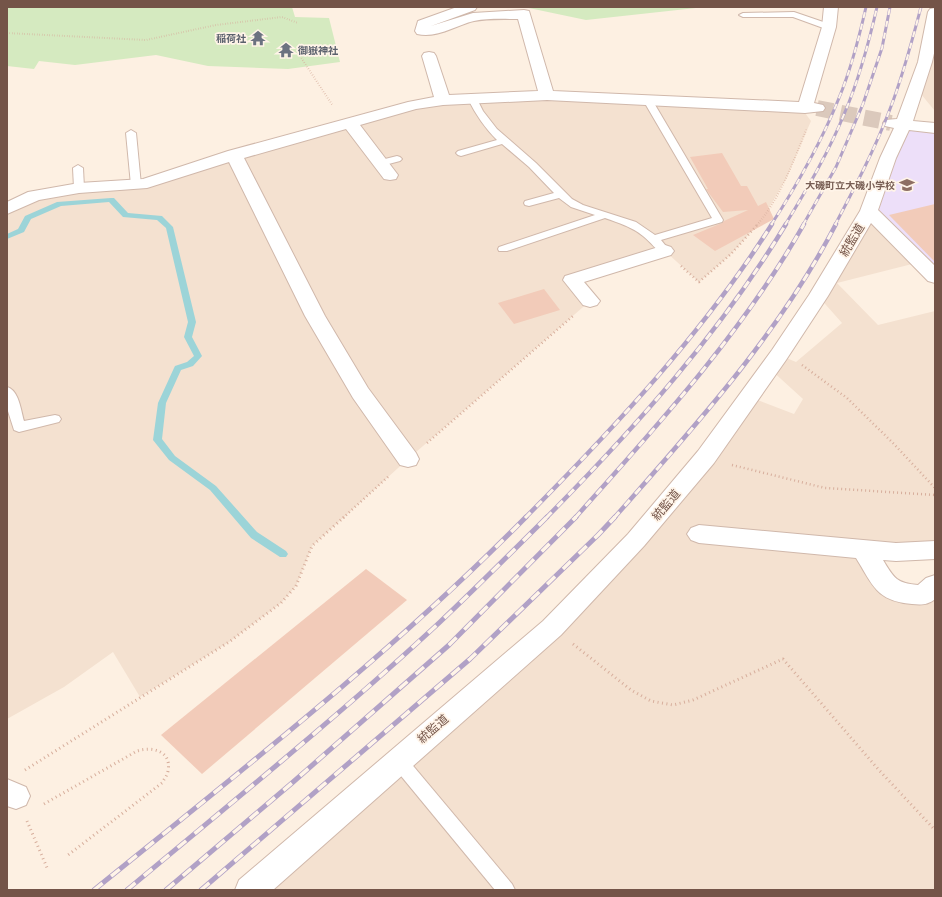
<svg xmlns="http://www.w3.org/2000/svg" width="942" height="897" viewBox="0 0 942 897" font-family="Lato,'Noto Sans JP',sans-serif">
	<style>
		.residential { fill: #f4e1d0 }
		.education { fill: #eddff9 }
		.green { fill: #d5eac0 }
		.lines { fill: none; stroke-linecap: round; stroke-linejoin: round }
		.stream { fill: #9cd4d8; fill-rule: evenodd }
		.building { fill: #f2cbb9 }
		.street-tunnel { stroke: #dbc9bc; stroke-width: 16; stroke-dasharray: 16 8; stroke-linecap: butt }
		.lane-casing { stroke: #d0b8ab; stroke-width: 2 }
		.street-casing { stroke: #d0b8ab; stroke-width: 2 }
		.path-far2 { stroke: #d7ae9c; stroke-width: 2; stroke-dasharray: 0.5 2; stroke-linecap: butt }
		.path-far1 { stroke: #d7ae9c; stroke-width: 2.5; stroke-dasharray: 1 3; stroke-linecap: butt }
		.path { stroke: #d7ae9c; stroke-width: 3; stroke-dasharray: 1 3.5; stroke-linecap: butt }
		.lane { fill: #fff; fill-rule: evenodd }
		.street { fill: #fff; fill-rule: evenodd }
		.rail-far2-casing { stroke: #b1a1c6; stroke-width: 3 }
		.rail-far1-casing { stroke: #b1a1c6; stroke-width: 4.5 }
		.rail-casing { stroke: #b1a1c6; stroke-width: 5 }
		.rail-far2 { stroke: #fff4e8; stroke-width: 2; stroke-dasharray: 6; stroke-linecap: butt }
		.rail-far1 { stroke: #fff4e8; stroke-width: 3; stroke-dasharray: 8; stroke-linecap: butt }
		.rail { stroke: #fff4e8; stroke-width: 3.5; stroke-dasharray: 11; stroke-linecap: butt }
		.labels { text-anchor: middle; stroke-width: 3.5; stroke-linejoin: round; paint-order: stroke }
		.far-worship-label { font-size: 10px; font-weight: bold; fill: #5b616d; stroke: #fff4e8; text-anchor: end }
		.far-education-label { font-size: 10px; font-weight: bold; fill: #785e54; stroke: #fff4e8; text-anchor: end }
		.street-label { font-size: 12px; fill: #745448; stroke: #fff4e8 }
	</style>
	<rect width="100%" height="100%" fill="#fdf0e2"/>
	<g class="residential">
		<path d="M 935,12 L 935,111 L 916,88 Z"/>
		<path d="M 547,95 L 805,113 L 811,121 L 786,179 L 761,221 L 730,255 L 699,282 L 665,251 L 572,280 L 590,301 L 408,459 L 312,546 L 296,586 L 281,603 L 229,642 L 140,697 L 113,652 L 64,687 L 7,719 L 7,209 L 34,196 L 136,185 L 414,105 Z"/>
		<path d="M 869,211 L 920,262 L 837,283 L 878,325 L 935,311 L 935,550 L 863,548 L 886,585 L 935,585 L 935,890 L 250,890 L 552,628 L 750,397 L 794,414 L 803,399 L 770,369 L 779,355 L 796,362 L 842,323 L 818,296 Z"/>
	</g>
	<path class="education" d="M 903,125 L 935,128 L 935,277 L 869,211 Z"/>
	<g class="green">
		<path d="M 7,7 L 292,7 L 295,17 L 329,18 L 340,62 L 288,69 L 208,66 L 156,55 L 75,65 L 39,61 L 34,69 L 7,66 Z"/>
		<path d="M 524,7 L 705,7 L 586,20 Z"/>
	</g>
	<g class="lines">
		<path class="stream" d="M 111,198 L 114,198 L 128,213 L 162,216 L 173,227 L 196,322 L 192,337 L 202,356 L 193,366 L 181,370 L 166,403 L 162,439 L 175,456 L 216,486 L 257,532 L 286,551 L 288,554 L 286,557 L 280,557 L 251,538 L 210,490 L 169,460 L 153,440 L 158,403 L 174,368 L 175,366 L 187,362 L 194,356 L 184,337 L 188,322 L 166,228 L 157,220 L 123,217 L 109,202 L 61,206 L 31,219 L 24,232 L 7,239 L 7,234 L 18,229 L 25,216 L 57,202 Z"/>
	</g>
	<g class="building">
		<path d="M 722,153 L 741,186 L 747,186 L 758,206 L 766,202 L 774,219 L 715,251 L 693,235 L 722,223 L 724,221 L 748,210 L 723,212 L 708,192 L 706,189 L 708,189 L 690,157 Z"/>
		<path d="M 935,204 L 935,262 L 889,215 Z"/>
		<path d="M 544,289 L 560,310 L 514,324 L 498,303 Z"/>
		<path d="M 366,569 L 407,600 L 202,774 L 161,735 Z"/>
	</g>
	<g class="lines">
		<path class="street-tunnel" d="M 817,108 L 891,123"/>
		<g class="lane-casing">
			<g id="lane">
				<path d="M 794,12 L 832,25 L 833,27 L 832,29 L 826,29 L 793,17 L 743,17 L 739,15 L 743,13 Z"/>
				<path d="M 473,96 L 476,97 L 483,111 L 497,129 L 536,163 L 572,199 L 583,205 L 636,222 L 655,235 L 712,218 L 643,100 L 645,98 L 651,98 L 723,220 L 722,222 L 661,240 L 670,251 L 665,254 C 657,252 650,241 643,236 C 632,227 619,223 605,218 L 507,251 L 499,251 L 498,249 L 499,247 L 595,215 L 571,207 L 559,198 L 529,206 L 525,205 L 524,203 L 525,201 L 554,193 L 529,167 L 502,144 L 461,156 L 458,155 L 456,153 L 458,151 L 497,140 C 485,128 476,115 468,99 Z"/>
				<path d="M 131,130 L 136,133 L 141,185 L 136,188 L 131,185 L 126,133 Z"/>
				<path d="M 397,156 L 400,157 L 402,159 L 400,161 L 381,166 L 376,163 L 377,161 Z"/>
				<path d="M 78,165 L 83,168 L 84,188 L 79,191 L 74,188 L 73,168 Z"/>
				<path d="M 7,387 C 19,390 21,411 24,421 L 55,415 L 59,416 L 61,419 L 59,422 L 19,432 L 14,430 L 7,408 Z"/>
				<path d="M 398,753 L 404,755 L 512,884 L 515,890 L 495,890 L 392,765 L 390,760 L 392,755 Z"/>
			</g>
		</g>
		<g class="street-casing">
			<g id="street">
				<path d="M 457,7 L 477,7 L 475,10 L 431,26 L 473,13 L 524,10 L 529,11 L 553,91 L 799,102 L 822,27 L 824,7 L 838,7 L 836,27 L 814,103 L 823,105 L 825,108 L 823,111 L 805,113 L 547,100 L 443,105 L 416,109 L 360,125 L 398,175 L 396,179 L 390,180 L 384,179 L 346,129 L 244,158 L 325,316 L 368,388 L 416,453 L 419,459 L 416,465 L 408,467 L 400,465 L 353,398 L 305,316 L 229,162 L 147,188 L 79,193 L 39,200 L 7,214 L 7,202 L 28,192 L 79,183 L 143,179 L 228,151 L 408,102 L 434,97 L 422,56 L 424,53 L 429,52 L 434,53 L 436,56 L 449,95 L 538,91 L 518,19 C 504,19 488,18 474,21 C 456,25 437,39 417,34 L 415,31 L 418,21 Z"/>
				<path d="M 935,8 L 935,49 L 932,62 L 913,121 L 935,123 L 935,133 L 909,130 L 896,158 L 878,210 L 935,266 L 935,283 L 928,281 L 871,223 L 828,296 L 786,360 L 714,463 L 644,546 L 561,635 L 273,890 L 235,890 L 239,880 L 543,621 L 628,534 L 698,451 L 772,350 L 809,295 L 860,211 L 880,158 L 894,128 L 885,126 L 883,123 L 885,120 L 897,119 L 918,62 L 928,12 L 930,9 Z"/>
				<path d="M 665,245 L 671,247 L 674,251 L 671,255 L 584,282 L 600,301 L 597,305 L 590,307 L 583,305 L 563,280 L 565,276 Z"/>
				<path d="M 699,525 L 896,543 L 935,541 L 935,559 L 896,561 L 883,560 C 894,578 896,583 918,585 L 926,578 L 935,575 L 935,599 C 928,605 921,605 912,604 C 876,601 873,585 856,558 L 699,543 L 691,540 L 687,534 L 691,528 Z"/>
				<path d="M 7,779 L 26,787 L 30,796 L 26,805 L 16,809 L 7,806 Z"/>
			</g>
		</g>
		<g class="path-far2">
			<path d="M 7,33 L 146,40 L 216,25 L 282,17 L 298,23"/>
			<path d="M 300,56 L 333,106"/>
			<path d="M 757,225 C 781,197 793,162 807,128"/>
		</g>
		<g class="path-far1">
			<path d="M 681,266 L 699,282 L 731,254 L 758,224"/>
			<path d="M 802,365 L 847,398 L 893,443 L 935,488"/>
			<path d="M 427,443 L 573,316"/>
			<path d="M 732,465 L 825,488 L 935,495"/>
			<path d="M 343,518 L 390,475"/>
		</g>
		<g class="path">
			<path d="M 573,644 L 631,690 L 651,701 L 673,705 L 693,700 L 783,659 L 878,769 L 935,830"/>
			<path d="M 25,770 L 229,642 L 281,603 L 296,586 L 312,546 L 344,517"/>
			<path d="M 44,804 L 137,751 C 152,746 172,751 168,771 C 167,776 164,779 162,783 L 68,855"/>
			<path d="M 27,821 L 48,870"/>
		</g>
		<use href="#lane" class="lane"/>
		<use href="#street" class="street"/>
		<g class="rail-far2-casing">
			<g id="rail-far2">
				<path d="M 771,225 C 797,185 821,143 839,98 C 851,69 859,38 866,7"/>
				<path d="M 785,225 C 807,189 829,152 845,112 C 859,79 869,42 877,7"/>
				<path d="M 803,225 L 836,167 L 863,104 L 882,48 L 890,7"/>
				<path d="M 835,225 C 855,187 875,149 890,109 C 903,76 912,41 921,7"/>
			</g>
		</g>
		<g class="rail-far1-casing">
			<g id="rail-far1">
				<path d="M 525,518 C 615,427 704,332 772,224"/>
				<path d="M 546,518 C 635,428 720,333 786,224"/>
				<path d="M 575,518 C 657,426 743,332 804,224"/>
				<path d="M 614,518 C 695,426 779,334 836,224"/>
			</g>
		</g>
		<g class="rail-casing">
			<g id="rail">
				<path d="M 94,890 C 242,770 393,652 526,517"/>
				<path d="M 127,890 C 232,802 339,716 440,622 C 476,588 512,552 547,517"/>
				<path d="M 166,890 L 292,783 L 449,645 L 576,517"/>
				<path d="M 201,890 L 470,659 L 598,535 L 615,517"/>
			</g>
		</g>
		<use href="#rail-far2" class="rail-far2"/>
		<use href="#rail-far1" class="rail-far1"/>
		<use href="#rail" class="rail"/>
	</g>
	<defs>
		<g id="temple-bare" transform="scale(1.2)"><path d="M0-6L5-2H3V0L6.5 2.5H4V6H1.5V3h-3V6H-4V2.5H-6.5L-3 0V-2H-5Z" fill="#6b7280" stroke="#fff4e8" stroke-width="2.5" paint-order="stroke"/></g>
		<g id="school-bare" transform="scale(1.2)"><path d="M0-5L7-2L0 1L-7-2ZM-4 1L0 2.5L4 1V4Q0 6-4 4Z" fill="#8d6e63" stroke="#fff4e8" stroke-width="2.5" paint-order="stroke"/></g>
	</defs>
	<g fill-rule="evenodd">
		<use href="#temple-bare" x="258" y="38"/>
		<use href="#temple-bare" x="286" y="50"/>
		<use href="#school-bare" x="907" y="185"/>
	</g>
	<g class="labels">
		<g class="far-worship-label">
			<text x="246" y="42">稲荷社</text>
			<text x="298" y="54" text-anchor="start">御嶽神社</text>
		</g>
		<g class="far-education-label">
			<text x="895" y="189">大磯町立大磯小学校</text>
		</g>
		<g class="street-label">
			<text transform="translate(852 240) rotate(-59)" y="4">統監道</text>
			<text transform="translate(666 505) rotate(-50)" y="4">統監道</text>
			<text transform="translate(433 729) rotate(-41)" y="4">統監道</text>
		</g>
	</g>
	<rect width="942" height="897" fill="none" stroke="#745448" stroke-width="16"/>
</svg>
